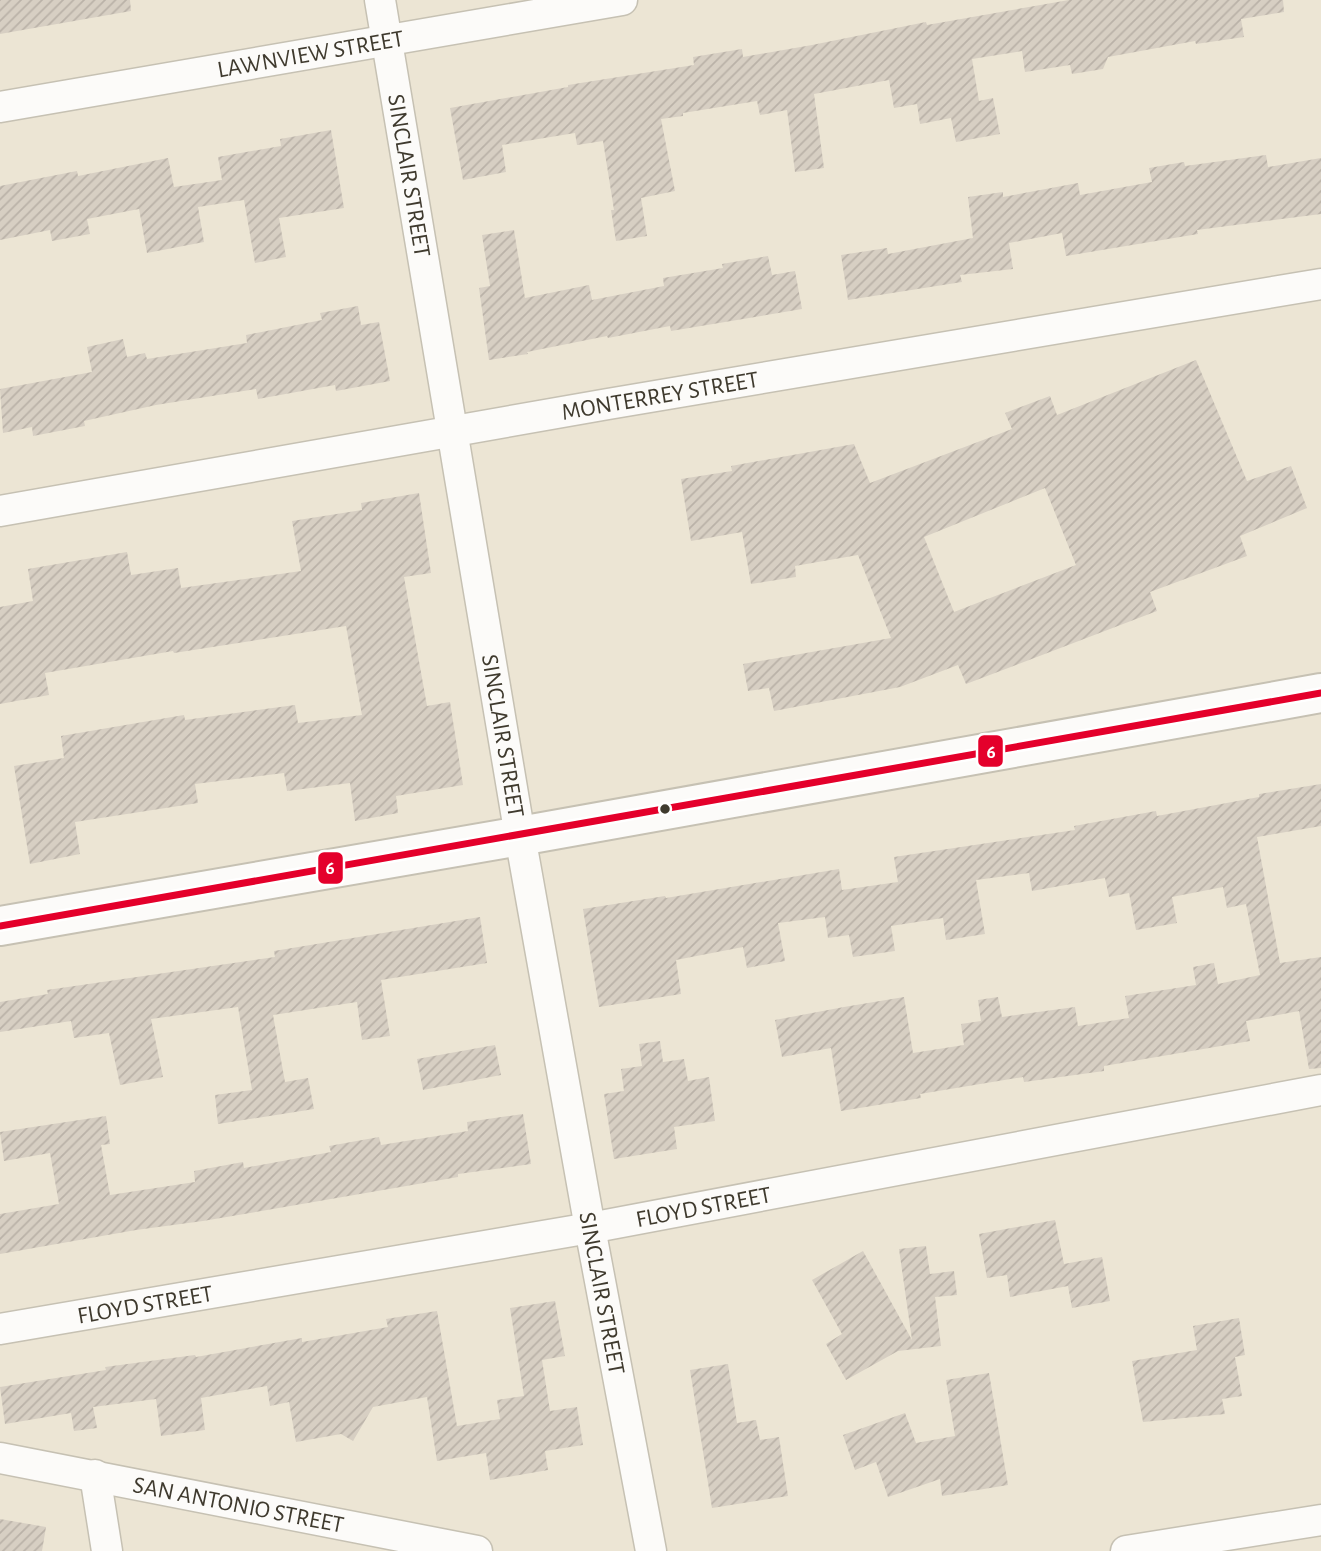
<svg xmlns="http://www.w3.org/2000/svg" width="1321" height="1551" viewBox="0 0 1321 1551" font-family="'Alegreya Sans',sans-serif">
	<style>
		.building { fill: url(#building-hatch); fill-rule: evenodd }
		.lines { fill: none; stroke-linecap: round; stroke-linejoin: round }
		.street-casing { stroke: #c6c1b3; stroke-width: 33 }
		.secondary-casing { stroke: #c6c1b3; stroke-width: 42 }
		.street { stroke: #fcfbf9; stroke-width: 30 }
		.secondary { stroke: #fcfbf9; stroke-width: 38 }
		.bus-1-casing { stroke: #fff; stroke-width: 12 }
		.bus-1 { stroke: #e4002b; stroke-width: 7 }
		.bus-dot { fill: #3f3a2e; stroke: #fff; stroke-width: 2.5 }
		.labels { text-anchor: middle; stroke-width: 6; stroke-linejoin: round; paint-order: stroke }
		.street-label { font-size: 24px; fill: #3f3a2e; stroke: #fff }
		.line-badge { stroke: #fff; stroke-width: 2.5 }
		.badge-label { font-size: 19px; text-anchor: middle; font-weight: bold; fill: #fff }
	</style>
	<defs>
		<pattern id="building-hatch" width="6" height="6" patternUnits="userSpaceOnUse" patternTransform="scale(1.75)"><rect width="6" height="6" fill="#d7cfc3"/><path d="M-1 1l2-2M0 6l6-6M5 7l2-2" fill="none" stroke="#bab2a8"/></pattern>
	</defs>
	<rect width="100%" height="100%" fill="#ece5d4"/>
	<g class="building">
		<path d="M 0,0 L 130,0 L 131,11 L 0,34 Z"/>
		<path d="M 1069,0 L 1283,0 L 1284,12 L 1241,19 L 1244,37 L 1196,44 L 1195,41 L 1108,57 L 1103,69 L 1072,74 L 1070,65 L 1025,72 L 1022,51 L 972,59 L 979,101 L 993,98 L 1000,134 L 956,142 L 951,118 L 920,124 L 917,104 L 894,108 L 889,80 L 814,94 L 824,168 L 795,172 L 787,110 L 760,115 L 757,101 L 683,113 L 683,116 L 661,119 L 675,191 L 641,198 L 647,236 L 616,241 L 611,210 L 614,210 L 603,141 L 577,145 L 575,133 L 502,145 L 506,172 L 463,180 L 450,108 L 568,87 L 568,85 L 694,65 L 693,57 L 742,49 L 743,57 L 812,45 L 926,22 L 927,25 Z"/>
		<path d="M 331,130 L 344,208 L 279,218 L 286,257 L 255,263 L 244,200 L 198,207 L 204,242 L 147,253 L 139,209 L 87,219 L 90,234 L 52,241 L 50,230 L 0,240 L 0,186 L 77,171 L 78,176 L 168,158 L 174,187 L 222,180 L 218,157 L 281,146 L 280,139 Z"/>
		<path d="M 1266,155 L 1268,167 L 1321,158 L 1321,214 L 1197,230 L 1198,234 L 1066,256 L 1062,233 L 1009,243 L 1013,269 L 960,275 L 962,282 L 848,300 L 841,255 L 887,248 L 888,254 L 973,238 L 968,197 L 1003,192 L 1003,197 L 1078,183 L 1080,195 L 1152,182 L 1149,168 L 1184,162 L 1185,166 Z"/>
		<path d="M 514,230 L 525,298 L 589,285 L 592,300 L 664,286 L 663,278 L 723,268 L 722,264 L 768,256 L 772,275 L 795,271 L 802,309 L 671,331 L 670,326 L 608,338 L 607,336 L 527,352 L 528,354 L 489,360 L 479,288 L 490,286 L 482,235 Z"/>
		<path d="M 358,306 L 361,325 L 379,322 L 390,381 L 336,391 L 335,385 L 258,399 L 256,389 L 156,405 L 84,421 L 85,426 L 33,436 L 32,427 L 3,433 L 0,389 L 92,372 L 87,347 L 123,339 L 127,357 L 145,353 L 147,359 L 247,343 L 246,335 L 322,320 L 320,313 Z"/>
		<path d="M 1196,360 L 1247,481 L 1291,466 L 1307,508 L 1240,536 L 1247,556 L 1150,592 L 1157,611 L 966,684 L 958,665 L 900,687 L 774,711 L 769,688 L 748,691 L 743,664 L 891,638 L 858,555 L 795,566 L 796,577 L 751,584 L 742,532 L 691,541 L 681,479 L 732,471 L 731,466 L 854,444 L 870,483 L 1012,429 L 1005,413 L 1050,396 L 1057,415 ZM 1045,488 L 1076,565 L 954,612 L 924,537 Z"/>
		<path d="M 419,493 L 431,573 L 404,577 L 427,706 L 450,702 L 463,785 L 396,796 L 398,813 L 355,821 L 350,783 L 287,791 L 284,773 L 195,784 L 198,803 L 75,822 L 80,854 L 30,864 L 14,766 L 64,758 L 61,736 L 184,715 L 185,720 L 295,705 L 298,723 L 362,715 L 346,626 L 174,653 L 173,651 L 45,673 L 49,695 L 0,704 L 0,607 L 33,601 L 28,569 L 127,552 L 131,575 L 178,568 L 181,588 L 301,571 L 292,521 L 362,510 L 361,503 Z"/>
		<path d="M 1321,784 L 1321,826 L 1257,837 L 1280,963 L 1321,957 L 1321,1068 L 1309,1069 L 1299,1011 L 1246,1021 L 1250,1041 L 1104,1066 L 1104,1071 L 1024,1082 L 1023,1077 L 920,1094 L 921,1098 L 841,1111 L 831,1048 L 782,1057 L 775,1020 L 844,1007 L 904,997 L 913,1053 L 964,1045 L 961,1024 L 981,1021 L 978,1000 L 998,997 L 1002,1017 L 1075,1007 L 1078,1026 L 1129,1018 L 1125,996 L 1196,985 L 1193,967 L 1214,963 L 1218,984 L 1260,975 L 1246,904 L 1227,908 L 1223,887 L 1172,897 L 1177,923 L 1136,930 L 1129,893 L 1109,897 L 1105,878 L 1032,891 L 1029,873 L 976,880 L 985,934 L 946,940 L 943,918 L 891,926 L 895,951 L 853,957 L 849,935 L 828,938 L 825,917 L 778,923 L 785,961 L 747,968 L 743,947 L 676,960 L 681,994 L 599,1007 L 583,909 L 665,896 L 666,898 L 839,869 L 842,890 L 898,882 L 894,857 L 1075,830 L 1074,826 L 1156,811 L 1157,816 L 1259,797 L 1259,794 Z"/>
		<path d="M 480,917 L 487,963 L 381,980 L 390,1036 L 362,1040 L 357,1002 L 273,1015 L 285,1082 L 308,1078 L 314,1109 L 218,1124 L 215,1095 L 252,1090 L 238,1007 L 151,1019 L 163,1077 L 120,1085 L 109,1033 L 74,1038 L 71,1021 L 0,1032 L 0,1002 L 48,994 L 47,990 L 275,957 L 274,951 Z"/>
		<path d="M 660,1041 L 663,1062 L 684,1059 L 688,1081 L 709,1077 L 715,1121 L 674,1127 L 677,1149 L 614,1159 L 604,1094 L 624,1091 L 621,1069 L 642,1066 L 639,1044 Z"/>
		<path d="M 495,1045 L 501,1075 L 423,1090 L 417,1059 Z"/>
		<path d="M 523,1114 L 531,1164 L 458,1174 L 458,1177 L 389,1189 L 203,1221 L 136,1230 L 0,1254 L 0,1214 L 59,1204 L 50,1153 L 4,1161 L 0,1132 L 106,1116 L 110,1144 L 101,1145 L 110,1195 L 195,1182 L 194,1171 L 243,1162 L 244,1168 L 331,1152 L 329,1146 L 379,1137 L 381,1145 L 468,1131 L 467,1122 Z"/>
		<path d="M 1055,1220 L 1064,1264 L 1102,1257 L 1110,1301 L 1072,1308 L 1068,1286 L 1010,1297 L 1007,1275 L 987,1278 L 979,1234 Z"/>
		<path d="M 926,1246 L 930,1274 L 954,1271 L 957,1295 L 935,1297 L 941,1346 L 898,1351 L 846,1380 L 826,1344 L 842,1334 L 812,1280 L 863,1251 L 912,1340 L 899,1249 Z"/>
		<path d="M 555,1301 L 565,1356 L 542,1360 L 550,1411 L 577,1407 L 583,1445 L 545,1451 L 548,1470 L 490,1480 L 486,1453 L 437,1461 L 427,1397 L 373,1407 L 353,1441 L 341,1434 L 296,1442 L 289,1402 L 270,1406 L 267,1386 L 201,1398 L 205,1430 L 161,1436 L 156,1399 L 93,1407 L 97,1428 L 74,1431 L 71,1413 L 5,1424 L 0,1387 L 106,1370 L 105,1367 L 195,1355 L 196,1357 L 302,1338 L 302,1342 L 388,1327 L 386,1319 L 437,1311 L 457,1426 L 500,1419 L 497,1400 L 524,1396 L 510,1308 Z"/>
		<path d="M 1239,1318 L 1245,1355 L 1235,1357 L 1242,1396 L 1222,1399 L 1225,1414 L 1143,1422 L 1132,1361 L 1197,1350 L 1193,1326 Z"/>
		<path d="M 728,1364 L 737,1423 L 756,1420 L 760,1440 L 779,1437 L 788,1496 L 712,1508 L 690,1370 Z"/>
		<path d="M 989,1373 L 1008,1485 L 942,1496 L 940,1479 L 888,1497 L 876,1462 L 855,1470 L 843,1435 L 905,1413 L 916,1443 L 955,1436 L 946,1380 Z"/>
		<path d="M 0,1519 L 46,1527 L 42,1551 L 0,1551 Z"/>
	</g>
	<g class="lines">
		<g class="street-casing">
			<g id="street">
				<path id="s1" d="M 380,0 L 520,836 L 590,1228 L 651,1551"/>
				<path id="s2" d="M 0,107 L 622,0"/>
				<path id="s3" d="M 0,511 L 608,404 L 1321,284"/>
				<path id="s4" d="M 0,1329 L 590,1228 L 1321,1090"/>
				<path id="s5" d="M 0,1458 L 477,1551"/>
				<path d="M 95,1475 L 107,1551"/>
				<path d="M 1126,1551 L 1321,1520"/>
			</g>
		</g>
		<g class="secondary-casing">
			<path id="secondary" d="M 0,926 L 520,836 L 1321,693"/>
		</g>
		<use href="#street" class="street"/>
		<use href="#secondary" class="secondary"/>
		<g class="bus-1-casing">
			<path id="bus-1" d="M 0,926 L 1321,693"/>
		</g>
		<use href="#bus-1" class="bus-1"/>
	</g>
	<circle class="bus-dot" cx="665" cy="809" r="6"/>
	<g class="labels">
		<g class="street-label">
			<text dy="8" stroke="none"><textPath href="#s2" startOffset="315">LAWNVIEW STREET</textPath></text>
			<text dy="8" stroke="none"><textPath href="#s1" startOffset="178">SINCLAIR STREET</textPath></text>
			<text dy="8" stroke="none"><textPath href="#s3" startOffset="670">MONTERREY STREET</textPath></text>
			<text dy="8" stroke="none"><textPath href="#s1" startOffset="746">SINCLAIR STREET</textPath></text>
			<text dy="8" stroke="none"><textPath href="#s4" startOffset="714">FLOYD STREET</textPath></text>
			<text dy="8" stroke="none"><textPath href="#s1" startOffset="1312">SINCLAIR STREET</textPath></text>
			<text dy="8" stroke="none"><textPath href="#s4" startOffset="147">FLOYD STREET</textPath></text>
			<text dy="8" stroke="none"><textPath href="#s5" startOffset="243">SAN ANTONIO STREET</textPath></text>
		</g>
	</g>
	<g class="line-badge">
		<rect x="977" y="734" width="27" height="34" rx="7" fill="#e4002b"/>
		<rect x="317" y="851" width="27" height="34" rx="7" fill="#e4002b"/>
	</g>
	<g class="badge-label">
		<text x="991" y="758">6</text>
		<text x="330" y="874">6</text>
	</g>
</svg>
